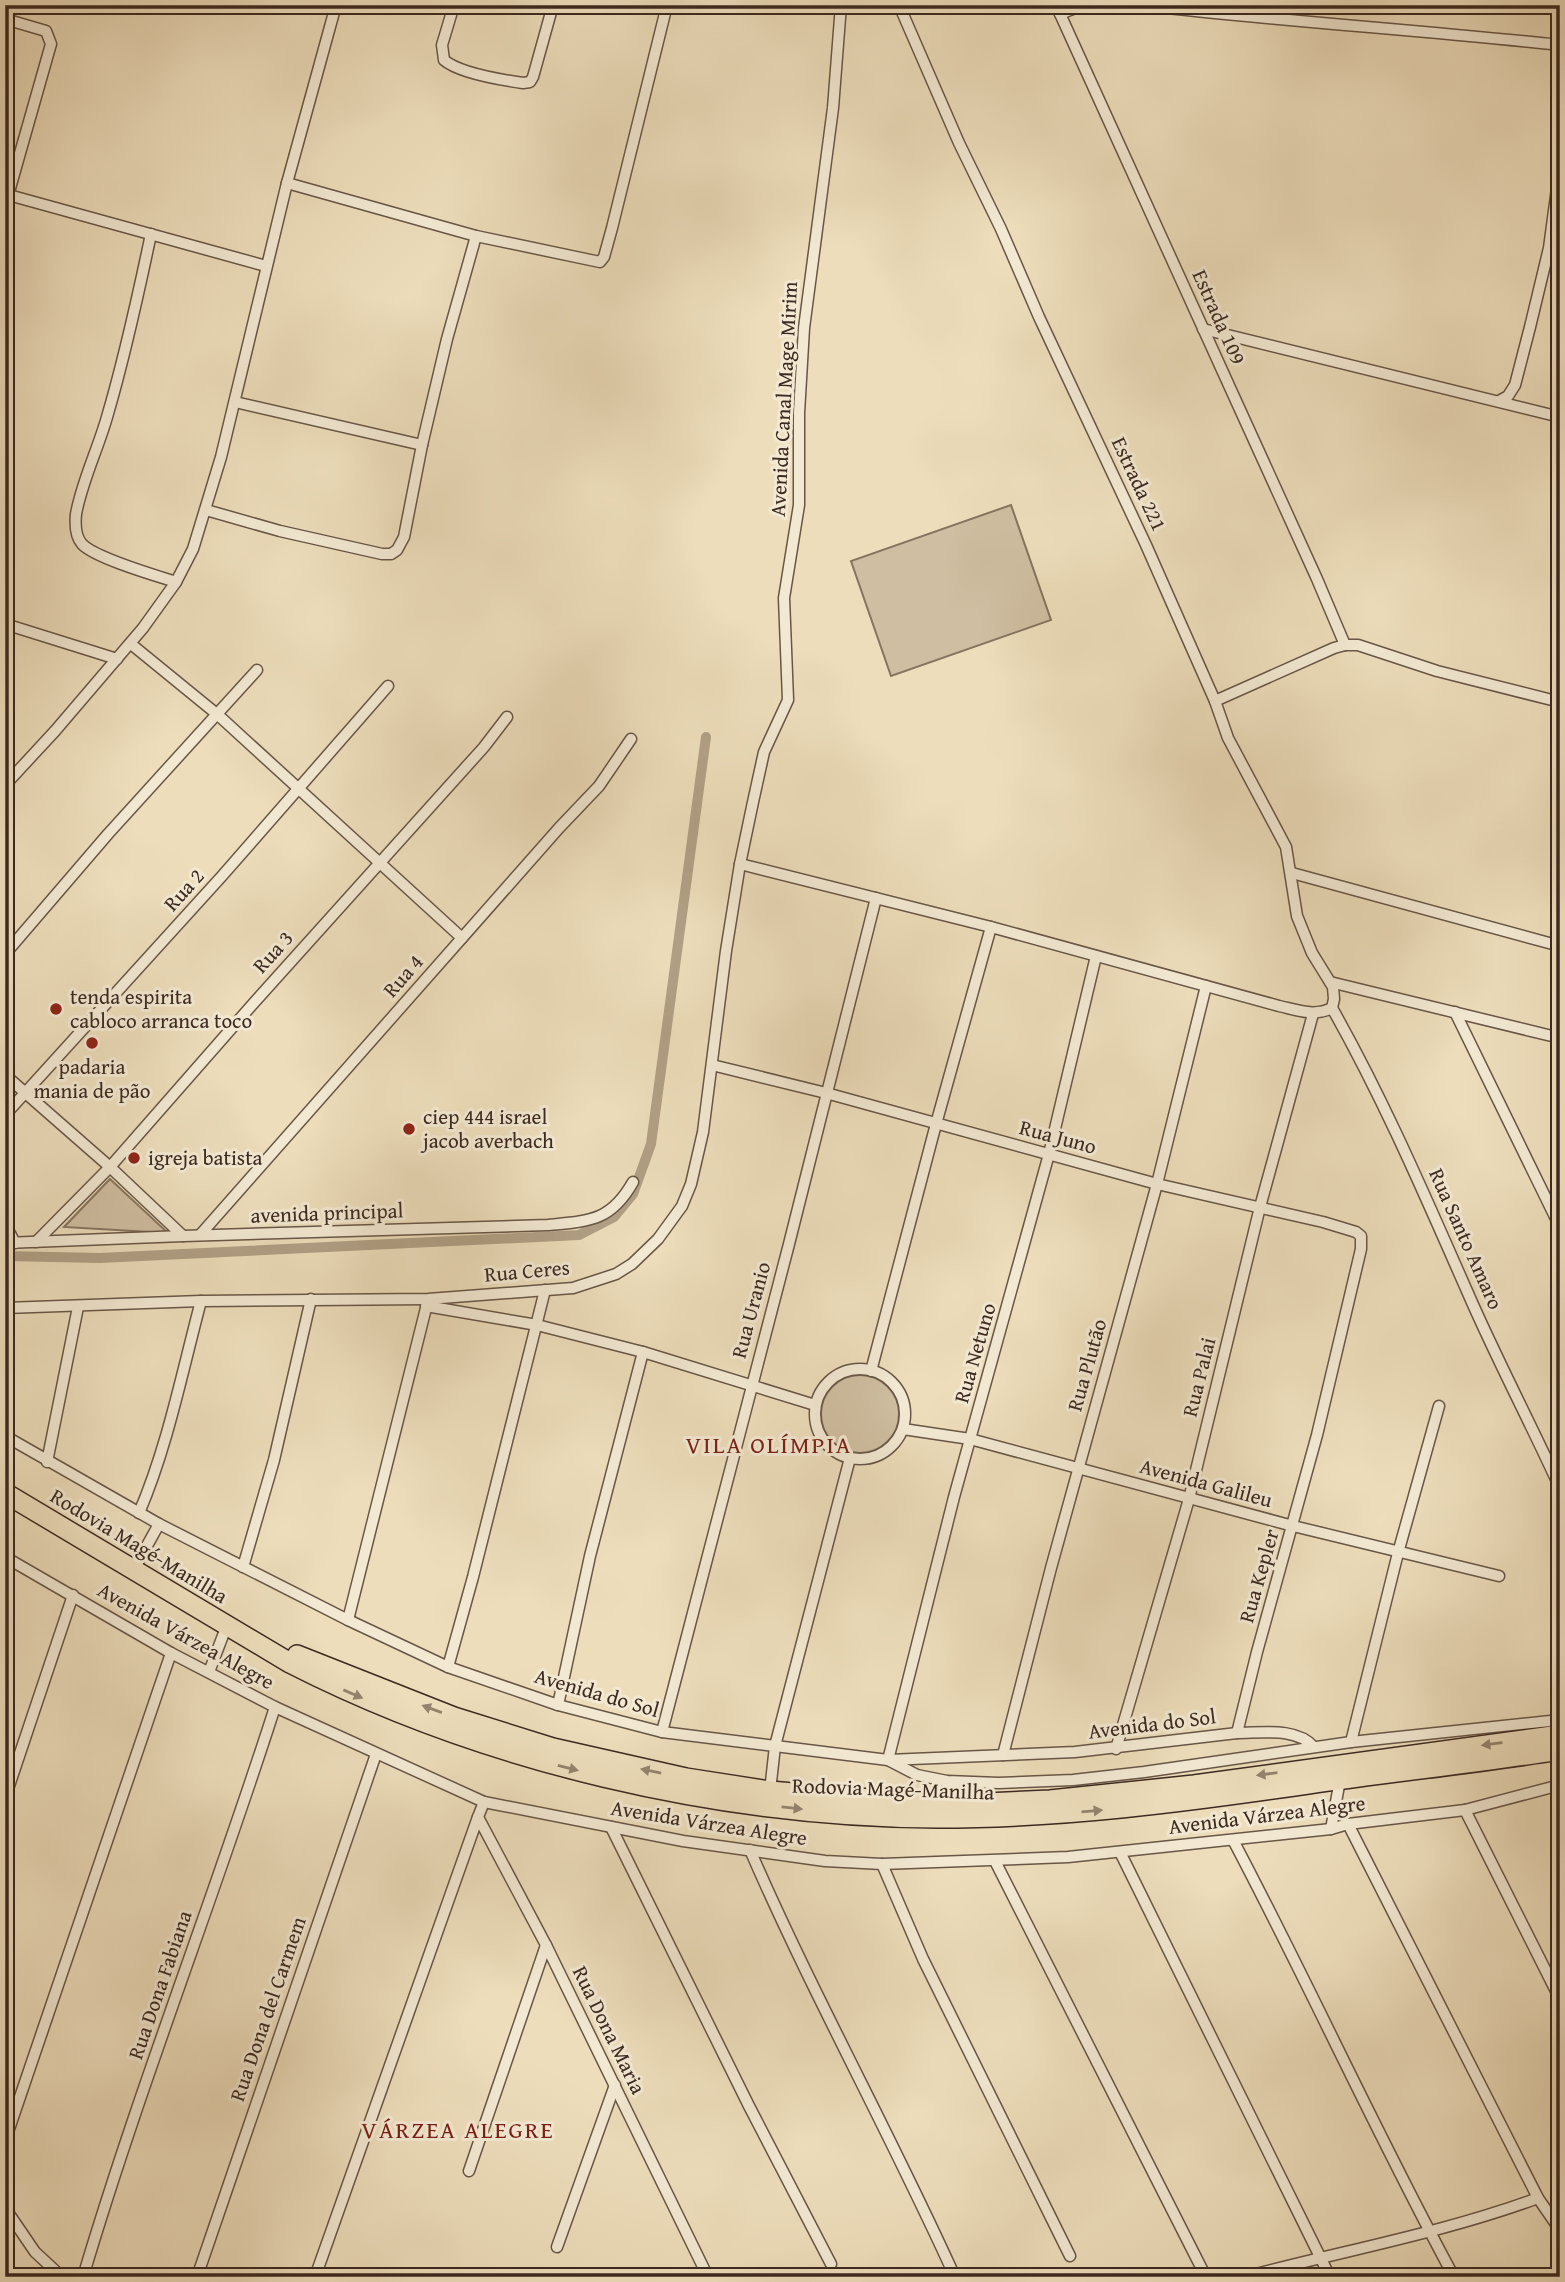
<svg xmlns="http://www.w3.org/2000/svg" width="1565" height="2282" viewBox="0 0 1565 2282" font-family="'Gentium Book Plus',serif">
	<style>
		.green { fill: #cfbea1; stroke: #867460; stroke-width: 2 }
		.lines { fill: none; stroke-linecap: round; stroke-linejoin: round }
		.canal { stroke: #b1a086; stroke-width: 10 }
		.street-casing { stroke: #685647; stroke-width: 13 }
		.highway-casing { stroke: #3c2920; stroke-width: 22 }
		.street { stroke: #f3e9d3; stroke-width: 10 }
		.highway { stroke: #edddbb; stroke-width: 19 }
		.oneway { fill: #94836e }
		.poi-dot { fill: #8f2418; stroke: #f3e9d3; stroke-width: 2.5 }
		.labels { text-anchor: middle; stroke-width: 6; stroke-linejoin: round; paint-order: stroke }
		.street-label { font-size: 21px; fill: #3c2920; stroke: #f3e9d3 }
		.poi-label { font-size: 21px; fill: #3c2920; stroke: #f3e9d3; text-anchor: start }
		.quarter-label { font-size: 24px; letter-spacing: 2px; fill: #7a1f14; stroke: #f3e9d3 }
	</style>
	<rect width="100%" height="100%" fill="#edddbb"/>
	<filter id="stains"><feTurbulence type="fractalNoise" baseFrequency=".00286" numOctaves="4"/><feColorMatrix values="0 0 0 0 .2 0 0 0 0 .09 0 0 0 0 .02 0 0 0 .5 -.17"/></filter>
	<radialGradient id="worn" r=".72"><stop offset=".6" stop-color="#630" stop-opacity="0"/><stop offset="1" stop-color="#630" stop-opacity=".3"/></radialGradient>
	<g class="green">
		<path d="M 1011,505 L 1051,620 L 891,676 L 851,561 Z"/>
		<path d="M 110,1179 L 168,1233 L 64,1227 Z"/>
		<circle cx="860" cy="1414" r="39"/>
	</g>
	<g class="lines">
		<path class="canal" d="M 5,1256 L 100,1258 L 579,1235 L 614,1217 L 633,1194 L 651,1144 L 706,737"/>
		<g class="street-casing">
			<g id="street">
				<path d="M 454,5 L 442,45 L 444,60 C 459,73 502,80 523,83 L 530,82 L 533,77 L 553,5"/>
				<path d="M 1056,5 L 1317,579 L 1345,645"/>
				<path d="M 1140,5 C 1279,21 1420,30 1560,45"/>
				<path d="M 1060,14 L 1083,5"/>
				<path d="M 5,19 L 46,31 L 51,44 L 5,206"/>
				<path d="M 287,183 L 476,236 L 600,262 L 604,257 L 612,228 L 667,5"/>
				<path d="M 5,194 L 266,266"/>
				<path d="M 151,234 C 138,296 125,356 107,417 C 98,449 82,481 76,514 C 75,524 75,536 82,544 C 95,558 157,576 176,582"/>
				<path d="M 1203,329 L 1560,417"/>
				<path d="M 1499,401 L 1508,396 L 1515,385 L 1530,327 L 1549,248 L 1560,166"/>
				<path d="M 235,402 L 422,445"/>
				<path d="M 206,510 L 280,531 L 382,554 L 391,554 L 397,550 L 404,537 L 422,445 L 447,339 L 476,236"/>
				<path d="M 5,624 L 117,659"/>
				<path d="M 131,644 L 218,715 L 462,938"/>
				<path d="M 1215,701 L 1334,648 L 1345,645 L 1358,645 L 1437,671 L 1560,702"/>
				<path d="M 5,785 L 55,731 L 143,628 L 176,582 L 193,549 L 221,457 L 287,183 L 336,5"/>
				<path d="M 740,864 L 991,927 L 1279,1006 C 1297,1010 1314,1017 1332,1008 L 1334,999 L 1333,987 L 1312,953 L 1297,916 L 1286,847 L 1228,738 L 1215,701 L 1146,545 L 1039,317 L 1001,229 L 959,143 L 899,5"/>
				<path d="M 1292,873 L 1560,946"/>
				<path d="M 5,954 L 108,834 L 257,670"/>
				<path d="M 1096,956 L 1049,1154 L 954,1497 L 888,1760 L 917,1775 L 947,1781 L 999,1783 L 1073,1780 L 1144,1772 L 1351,1742 L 1560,1720"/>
				<path d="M 1330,982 L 1560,1038"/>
				<path d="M 1332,1008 C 1384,1100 1425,1196 1467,1291 C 1496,1358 1530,1422 1560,1488"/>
				<path d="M 1455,1012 L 1560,1227"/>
				<path d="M 712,1065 L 826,1093 L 1157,1184 L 1323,1222 L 1356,1232 L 1361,1236 L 1361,1249 L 1317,1435 L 1257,1652 L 1237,1733 C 1262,1733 1296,1727 1314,1747"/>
				<path d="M 5,1075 L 110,1167 L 183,1236"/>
				<path d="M 5,1115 L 222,876 L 388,686"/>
				<path d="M 5,1224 L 15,1243"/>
				<path d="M 200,1235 L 559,828 L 599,786 L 631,739"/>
				<path d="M 36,1242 L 110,1167 L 252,1005 L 484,747 L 507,717"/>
				<path d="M 5,1243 L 183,1236 L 548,1225 C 590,1221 611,1221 633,1182"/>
				<path d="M 426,1306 L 537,1325 L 643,1352 L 815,1405"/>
				<path d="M 5,1308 L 201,1301 L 428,1299 L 573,1288 L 616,1274 L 632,1264 L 658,1239 L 682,1206 L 691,1184 L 703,1132 L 726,951 L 740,864 L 753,802 L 764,752 L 788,700 L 784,598 L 799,505 L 799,413 L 804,328 L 833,108 L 841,5"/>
				<circle cx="860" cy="1414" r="45"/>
				<path d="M 871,1371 L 936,1124 L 991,927"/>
				<path d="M 903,1429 L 970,1439 L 1293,1526 L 1499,1576"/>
				<path d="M 5,1436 L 159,1524 L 348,1620 L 448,1667 L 558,1705 L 662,1732 L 888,1760 L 1075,1752 L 1237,1733"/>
				<path d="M 47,1462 L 78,1307"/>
				<path d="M 139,1513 C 168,1445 182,1372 201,1301"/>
				<path d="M 5,1557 L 171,1653 L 275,1707 L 484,1802 L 683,1841 L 825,1861 L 882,1864 L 1068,1857 L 1331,1829 L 1348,1824 L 1465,1810 L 1560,1785"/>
				<path d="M 243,1567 L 274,1460 L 311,1299"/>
				<path d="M 134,1569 L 159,1524"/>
				<path d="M 348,1620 L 428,1300"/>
				<path d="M 448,1667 L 473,1577 L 545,1290"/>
				<path d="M 209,1672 L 227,1625"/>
				<path d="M 558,1705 L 590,1556 L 643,1352"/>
				<path d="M 662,1732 L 789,1244 L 876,898"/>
				<path d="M 1351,1742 L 1398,1553 L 1439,1406"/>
				<path d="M 1116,1749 L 1189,1499 L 1260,1207 L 1313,1014"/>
				<path d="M 1003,1755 L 1051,1568 L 1157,1184 L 1206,986"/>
				<path d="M 770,1791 L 775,1746 L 850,1458"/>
				<path d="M 5,1798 L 73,1595"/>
				<path d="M 484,1802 L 478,1817 L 546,1945 L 708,2277"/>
				<path d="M 1465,1810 L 1560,1999"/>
				<path d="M 1348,1824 L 1538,2198 L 1560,2230"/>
				<path d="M 611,1827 L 749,2106 L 831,2264"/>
				<path d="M 1331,1829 L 1340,1780"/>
				<path d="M 1233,1840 C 1309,1984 1376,2133 1454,2277"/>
				<path d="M 750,1850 C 813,1995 890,2133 955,2277"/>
				<path d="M 1120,1852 L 1330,2277"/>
				<path d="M 995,1861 L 1206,2277"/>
				<path d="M 882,1864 L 923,1959 L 1070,2256"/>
				<path d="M 5,2141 L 171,1653"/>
				<path d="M 469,2171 L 546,1945"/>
				<path d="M 5,2208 L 35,2252 L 62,2277"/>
				<path d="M 557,2247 L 615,2085"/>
				<path d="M 83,2277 C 140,2085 214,1898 275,1707"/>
				<path d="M 197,2277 L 376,1754"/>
				<path d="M 315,2277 L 478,1817"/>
				<path d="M 1245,2277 C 1342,2251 1443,2233 1538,2198"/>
			</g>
		</g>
		<g class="highway-casing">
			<g id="highway">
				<path d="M 5,1493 L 290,1663 C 484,1762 719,1817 938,1818 C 1062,1818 1185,1802 1308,1784 C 1392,1772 1476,1763 1560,1750"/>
				<path d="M 297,1655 L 454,1717 L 553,1748 L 686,1778 L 770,1791 L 852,1798 L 986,1803 L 1050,1800 L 1194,1785 L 1560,1735"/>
			</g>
		</g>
		<use href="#street" class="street"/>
		<use href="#highway" class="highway"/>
	</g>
	<defs><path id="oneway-solid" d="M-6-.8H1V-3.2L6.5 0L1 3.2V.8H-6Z" transform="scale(1.75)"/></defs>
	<g class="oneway">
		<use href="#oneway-solid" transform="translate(353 1694) rotate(23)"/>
		<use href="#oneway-solid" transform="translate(432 1709) rotate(-160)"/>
		<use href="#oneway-solid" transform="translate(1492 1744) rotate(173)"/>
		<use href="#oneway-solid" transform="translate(568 1768) rotate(14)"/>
		<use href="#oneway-solid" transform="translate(651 1771) rotate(-168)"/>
		<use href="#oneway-solid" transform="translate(1267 1774) rotate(172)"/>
		<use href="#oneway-solid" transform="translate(792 1808) rotate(6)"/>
		<use href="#oneway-solid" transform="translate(1092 1811) rotate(-5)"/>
	</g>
	<g class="poi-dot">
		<circle cx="56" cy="1009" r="7"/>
		<circle cx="92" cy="1043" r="7"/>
		<circle cx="409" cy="1129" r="7"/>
		<circle cx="134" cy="1158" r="7"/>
	</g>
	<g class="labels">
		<g class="street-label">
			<text transform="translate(1219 317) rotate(66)" y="7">Estrada 109</text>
			<text transform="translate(784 399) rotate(-87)" y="7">Avenida Canal Mage Mirim</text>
			<text transform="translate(1139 484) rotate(65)" y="7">Estrada 221</text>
			<text transform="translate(184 890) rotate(-48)" y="7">Rua 2</text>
			<text transform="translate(273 952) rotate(-48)" y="7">Rua 3</text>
			<text transform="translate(403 976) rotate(-49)" y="7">Rua 4</text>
			<text transform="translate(1058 1137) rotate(15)" y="7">Rua Juno</text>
			<text transform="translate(327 1213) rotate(-2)" y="7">avenida principal</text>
			<text transform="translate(1466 1239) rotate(66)" y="7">Rua Santo Amaro</text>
			<text transform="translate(527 1271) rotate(-5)" y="7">Rua Ceres</text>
			<text transform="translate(751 1310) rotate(-75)" y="7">Rua Uranio</text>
			<text transform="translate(975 1353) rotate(-74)" y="7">Rua Netuno</text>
			<text transform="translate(1087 1365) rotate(-74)" y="7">Rua Plutão</text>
			<text transform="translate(1199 1377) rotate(-76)" y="7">Rua Palai</text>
			<text transform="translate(1206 1483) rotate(15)" y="7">Avenida Galileu</text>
			<text transform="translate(139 1546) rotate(31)" y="7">Rodovia Magé-Manilha</text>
			<text transform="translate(1259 1576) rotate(-74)" y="7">Rua Kepler</text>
			<text transform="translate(186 1636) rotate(29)" y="7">Avenida Várzea Alegre</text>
			<text transform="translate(597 1693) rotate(16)" y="7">Avenida do Sol</text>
			<text transform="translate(1152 1724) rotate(-7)" y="7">Avenida do Sol</text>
			<text transform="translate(893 1789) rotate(2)" y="7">Rodovia Magé-Manilha</text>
			<text transform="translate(1267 1815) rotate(-7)" y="7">Avenida Várzea Alegre</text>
			<text transform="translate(709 1823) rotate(9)" y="7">Avenida Várzea Alegre</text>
			<text transform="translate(160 1985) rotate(-71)" y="7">Rua Dona Fabiana</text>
			<text transform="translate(268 2009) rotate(-71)" y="7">Rua Dona del Carmem</text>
			<text transform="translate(609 2030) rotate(64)" y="7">Rua Dona Maria</text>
		</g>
		<g class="poi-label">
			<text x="70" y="1004">tenda espirita<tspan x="70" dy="24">cabloco arranca toco</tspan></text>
			<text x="92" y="1074" text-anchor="middle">padaria<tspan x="92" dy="24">mania de pão</tspan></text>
			<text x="423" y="1124">ciep 444 israel<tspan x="423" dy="24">jacob averbach</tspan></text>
			<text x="148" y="1165">igreja batista</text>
		</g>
		<g class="quarter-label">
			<text x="769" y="1453">VILA OLÍMPIA</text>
			<text x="458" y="2138">VÁRZEA ALEGRE</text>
		</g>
	</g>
	<rect width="1565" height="2282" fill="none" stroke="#edddbb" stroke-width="28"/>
	<rect x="7" y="7" width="1551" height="2268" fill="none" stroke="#3c2920" stroke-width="3.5"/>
	<rect x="14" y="14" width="1537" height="2254" fill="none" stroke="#3c2920" stroke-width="2"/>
	<rect width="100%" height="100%" filter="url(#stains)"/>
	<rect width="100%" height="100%" fill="url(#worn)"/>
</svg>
